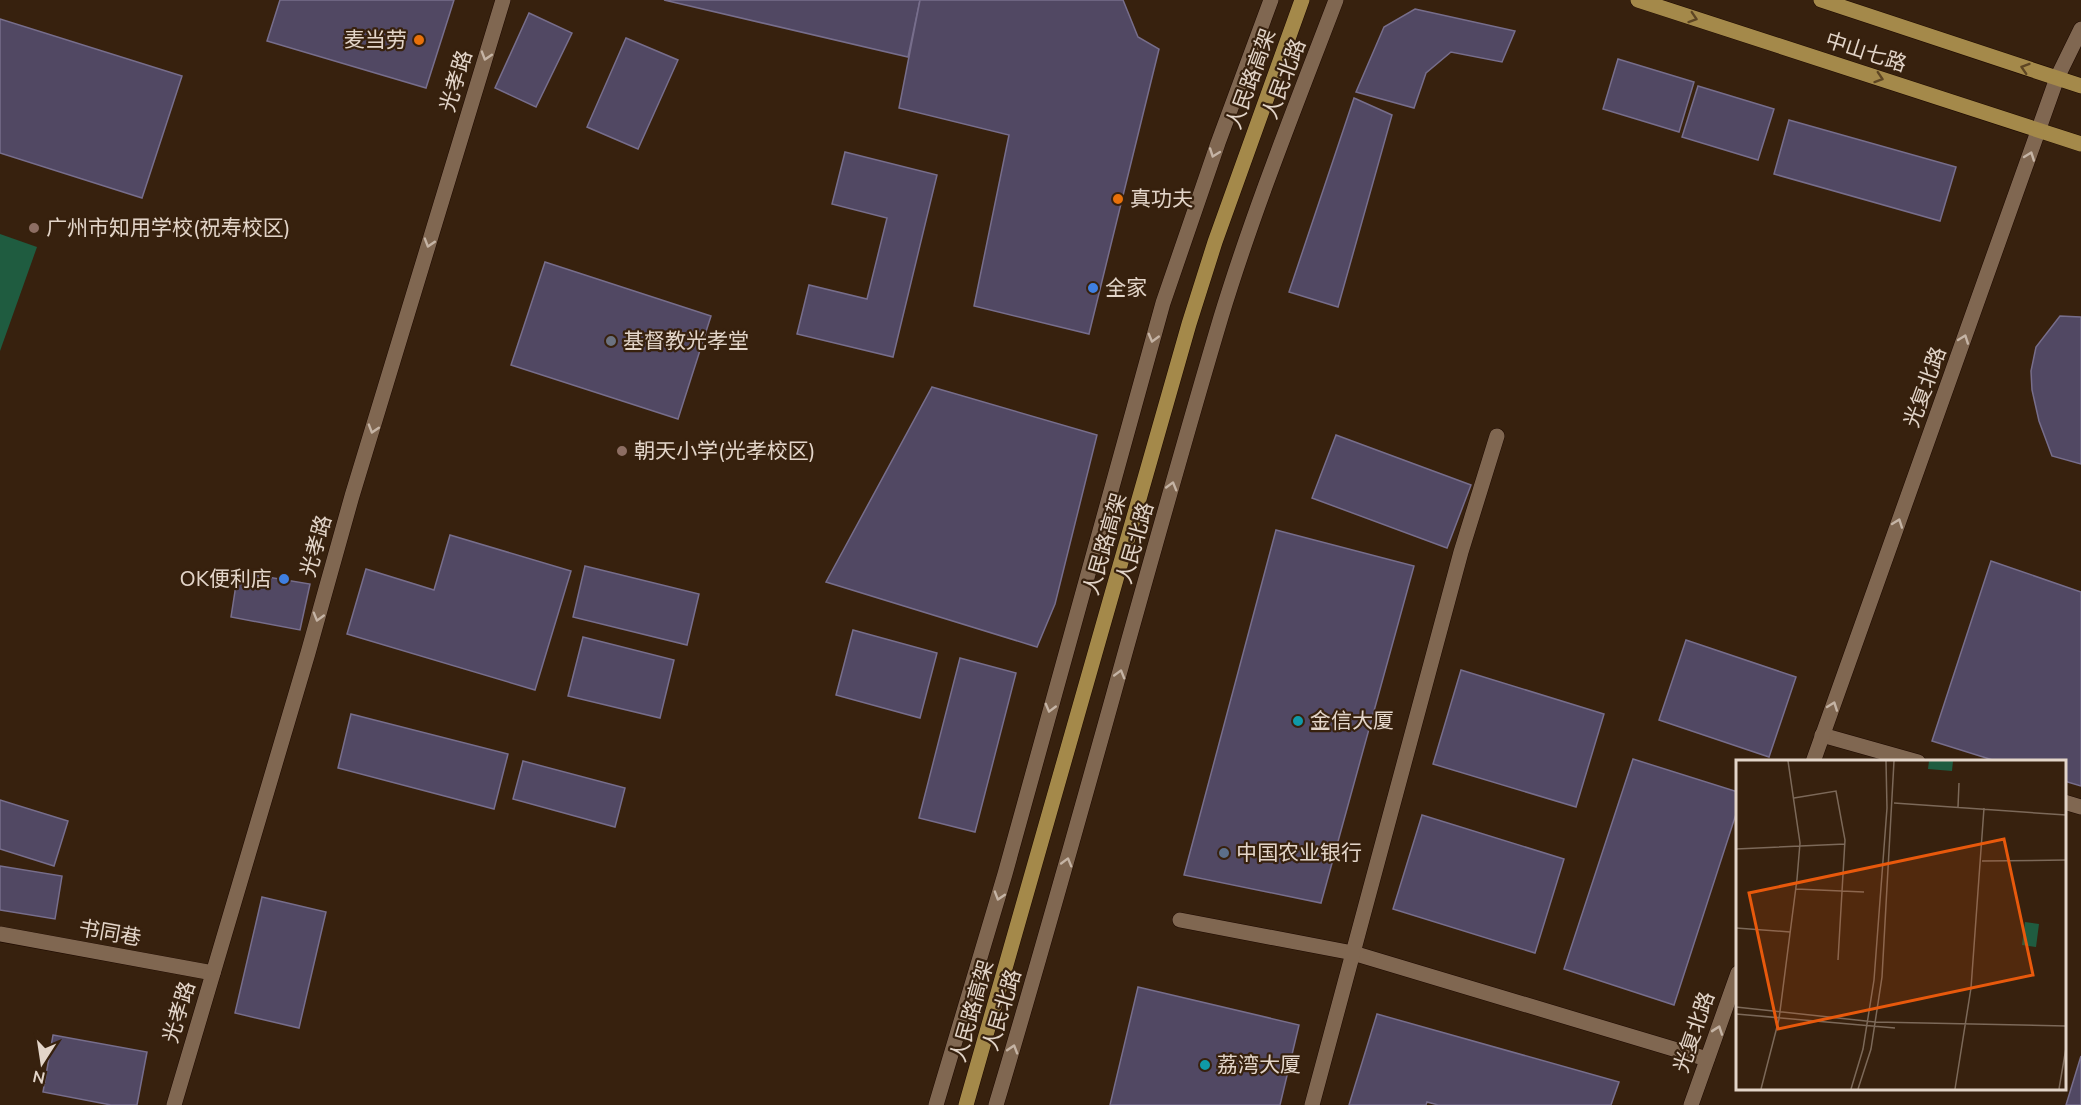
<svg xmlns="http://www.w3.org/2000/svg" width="2081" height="1105" viewBox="0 0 2081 1105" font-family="Mulish,'Noto Sans SC',sans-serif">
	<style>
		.green { fill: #1f5c40 }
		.building { fill: #514863; stroke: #776e8c; stroke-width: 1.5 }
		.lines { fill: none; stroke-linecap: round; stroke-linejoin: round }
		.service-casing { stroke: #1e0a00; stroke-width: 16 }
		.tertiary-casing { stroke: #1e0a00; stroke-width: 16 }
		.secondary-casing { stroke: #1e0a00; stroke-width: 16 }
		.primary-casing { stroke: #1e0a00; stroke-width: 16 }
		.service { stroke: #806751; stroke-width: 15 }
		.tertiary { stroke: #806751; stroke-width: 15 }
		.secondary { stroke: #806751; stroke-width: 15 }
		.primary { stroke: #a4894a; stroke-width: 15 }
		.oneway { stroke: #5d4523 }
		.oneway2 { stroke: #c5b4a5 }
		.food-dot { fill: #e8710a; stroke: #37210e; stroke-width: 2 }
		.education-dot { fill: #8d6e63; stroke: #37210e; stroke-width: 2 }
		.shop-dot { fill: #3f7fe0; stroke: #37210e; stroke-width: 2 }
		.worship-dot { fill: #6b7280; stroke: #37210e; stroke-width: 2 }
		.culture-dot { fill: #0f9aa8; stroke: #37210e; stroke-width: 2 }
		.service-dot { fill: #5c6f8a; stroke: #37210e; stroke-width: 2 }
		.labels { text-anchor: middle; stroke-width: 4.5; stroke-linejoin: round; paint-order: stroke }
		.poi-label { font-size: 21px; fill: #e3d5c9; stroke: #37210e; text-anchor: start }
		.street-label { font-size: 21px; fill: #e3d5c9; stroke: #37210e }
		.inset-road { fill: none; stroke: #7c6959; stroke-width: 1.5 }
		.view { fill: #e8590c; fill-opacity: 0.15; stroke: #e8590c; stroke-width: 3 }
		.inset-edge { fill: none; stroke: #e3d5c9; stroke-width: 3 }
	</style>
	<rect width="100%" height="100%" fill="#37210e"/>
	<path class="green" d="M 0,234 L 37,247 L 0,351 Z"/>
	<g class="building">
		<path d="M 280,0 L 454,0 L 426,88 L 267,41 Z"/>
		<path d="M 664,0 L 920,0 L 908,57 Z"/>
		<path d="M 920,0 L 1123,0 L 1138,37 L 1159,49 L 1089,334 L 974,306 L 1009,135 L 899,108 Z"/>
		<path d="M 1415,9 L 1515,31 L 1502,62 L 1451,52 L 1426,73 L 1414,108 L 1356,92 L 1384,27 Z"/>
		<path d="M 529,13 L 572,33 L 536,107 L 495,88 Z"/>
		<path d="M 0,19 L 182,76 L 142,198 L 0,153 Z"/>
		<path d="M 626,38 L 678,60 L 638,149 L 587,127 Z"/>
		<path d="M 1618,59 L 1694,82 L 1679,132 L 1603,109 Z"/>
		<path d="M 1698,86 L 1774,109 L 1758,160 L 1682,137 Z"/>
		<path d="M 1354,98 L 1392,115 L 1338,307 L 1289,292 Z"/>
		<path d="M 1789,120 L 1956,167 L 1940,221 L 1774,174 Z"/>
		<path d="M 845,152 L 937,175 L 893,357 L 797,334 L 809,285 L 867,299 L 887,218 L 832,204 Z"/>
		<path d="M 545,262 L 711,316 L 678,419 L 511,365 Z"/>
		<path d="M 2060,316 L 2081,317 L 2081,464 L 2052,456 L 2039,421 L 2032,390 L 2031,371 L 2036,347 Z"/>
		<path d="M 932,387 L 1097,435 L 1055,604 L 1037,647 L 826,582 Z"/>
		<path d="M 1336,435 L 1471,485 L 1447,548 L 1312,498 Z"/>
		<path d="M 1276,530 L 1414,566 L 1321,903 L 1184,875 Z"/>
		<path d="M 450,535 L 571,571 L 535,690 L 347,634 L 366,569 L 434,590 Z"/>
		<path d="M 1991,561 L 2081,592 L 2081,786 L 2064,781 L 2064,762 L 1999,762 L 1932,741 Z"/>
		<path d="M 585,566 L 699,594 L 687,645 L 573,617 Z"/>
		<path d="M 238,572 L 310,584 L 300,630 L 231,617 Z"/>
		<path d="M 853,630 L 937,653 L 920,718 L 836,695 Z"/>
		<path d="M 583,637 L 674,660 L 660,718 L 568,696 Z"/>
		<path d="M 1686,640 L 1796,677 L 1769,757 L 1659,720 Z"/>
		<path d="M 960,658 L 1016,673 L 975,832 L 919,818 Z"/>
		<path d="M 1461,670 L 1604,714 L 1576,807 L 1433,764 Z"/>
		<path d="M 351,714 L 508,754 L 494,809 L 338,768 Z"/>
		<path d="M 1633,759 L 1738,792 L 1738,808 L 1674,1005 L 1564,969 Z"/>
		<path d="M 523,761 L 625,788 L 615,827 L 513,799 Z"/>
		<path d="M 0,800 L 68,821 L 54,866 L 0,849 Z"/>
		<path d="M 1422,815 L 1564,859 L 1535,953 L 1393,909 Z"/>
		<path d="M 0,866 L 62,876 L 55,919 L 0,910 Z"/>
		<path d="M 262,897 L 326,912 L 299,1028 L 235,1013 Z"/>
		<path d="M 1138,987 L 1299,1025 L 1280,1105 L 1110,1105 Z"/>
		<path d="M 1377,1014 L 1619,1082 L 1611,1105 L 1438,1105 L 1427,1102 L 1426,1105 L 1349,1105 Z"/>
		<path d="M 53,1035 L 147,1052 L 137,1105 L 111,1105 L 43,1092 Z"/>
		<path d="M 2081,1056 L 2081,1105 L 2066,1105 Z"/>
	</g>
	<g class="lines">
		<g class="service-casing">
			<g id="service">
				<path d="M 1822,735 L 1918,762"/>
				<path d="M 2064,802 L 2081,807"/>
				<path d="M 1180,920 L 1353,953 L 1707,1059"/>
				<path d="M 0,934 L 213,973"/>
				<path d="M 1312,1105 L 1461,552 L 1497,436"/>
			</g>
		</g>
		<g class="tertiary-casing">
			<g id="tertiary">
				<path d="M 1813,762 L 2057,78 L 2081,29"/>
				<path d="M 174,1105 L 308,653 L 352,496 L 503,0"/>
				<path d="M 1691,1105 L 1738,973"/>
			</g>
		</g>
		<g class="secondary-casing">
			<g id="secondary">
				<path d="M 936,1105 L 1005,874 L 1163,303 L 1218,143 L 1271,0"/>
				<path d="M 996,1105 C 1075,843 1143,579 1221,317 C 1254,209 1296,105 1336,0"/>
			</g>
		</g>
		<g class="primary-casing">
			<g id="primary">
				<path d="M 1638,0 L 2081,144"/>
				<path d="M 1821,0 L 2081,86"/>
				<path d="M 966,1105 L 1189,324 L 1215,242 L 1302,0"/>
			</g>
		</g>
		<use href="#service" class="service"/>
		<use href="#tertiary" class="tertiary"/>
		<use href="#secondary" class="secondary"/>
		<use href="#primary" class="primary"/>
	</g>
	<defs><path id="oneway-chevron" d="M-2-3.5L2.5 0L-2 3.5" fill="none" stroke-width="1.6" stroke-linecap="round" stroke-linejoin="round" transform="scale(1.5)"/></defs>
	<g class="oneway">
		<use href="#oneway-chevron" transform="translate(1693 18) rotate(18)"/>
		<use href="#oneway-chevron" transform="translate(2025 68) rotate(-162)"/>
		<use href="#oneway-chevron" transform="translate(1879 78) rotate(18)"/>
	</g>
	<g class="oneway2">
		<use href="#oneway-chevron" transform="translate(486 56) rotate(107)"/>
		<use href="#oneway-chevron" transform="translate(1214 153) rotate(110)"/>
		<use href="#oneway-chevron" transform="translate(2030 156) rotate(-70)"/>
		<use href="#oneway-chevron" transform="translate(429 243) rotate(107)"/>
		<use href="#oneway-chevron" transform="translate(1153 338) rotate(105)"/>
		<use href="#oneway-chevron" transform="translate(1964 339) rotate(-70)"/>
		<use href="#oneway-chevron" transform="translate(373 429) rotate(107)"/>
		<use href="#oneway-chevron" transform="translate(1172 486) rotate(-74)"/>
		<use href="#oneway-chevron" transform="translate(1898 523) rotate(-70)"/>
		<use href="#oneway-chevron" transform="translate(318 617) rotate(106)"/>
		<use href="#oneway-chevron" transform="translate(1120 674) rotate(-74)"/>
		<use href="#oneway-chevron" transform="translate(1833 706) rotate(-70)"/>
		<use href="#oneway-chevron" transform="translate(1050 708) rotate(105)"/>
		<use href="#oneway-chevron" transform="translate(1067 862) rotate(-74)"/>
		<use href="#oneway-chevron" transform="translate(999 896) rotate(107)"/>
		<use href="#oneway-chevron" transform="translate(1718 1030) rotate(-71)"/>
		<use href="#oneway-chevron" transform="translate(1013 1049) rotate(-73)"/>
	</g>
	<g class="food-dot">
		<circle cx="419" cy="40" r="6"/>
		<circle cx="1118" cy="199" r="6"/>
	</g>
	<g class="education-dot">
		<circle cx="34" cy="228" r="6"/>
		<circle cx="622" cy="451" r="6"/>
	</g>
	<g class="shop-dot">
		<circle cx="1093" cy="288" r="6"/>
		<circle cx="284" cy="579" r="6"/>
	</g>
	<circle class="worship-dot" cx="611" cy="341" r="6"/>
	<g class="culture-dot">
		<circle cx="1298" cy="721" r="6"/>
		<circle cx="1205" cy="1065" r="6"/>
	</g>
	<circle class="service-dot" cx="1224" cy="853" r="6"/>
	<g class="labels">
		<g class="poi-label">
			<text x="407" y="47" text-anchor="end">麦当劳</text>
			<text x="1130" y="206">真功夫</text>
			<text x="46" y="235">广州市知用学校(祝寿校区)</text>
			<text x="1105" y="295">全家</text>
			<text x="623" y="348">基督教光孝堂</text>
			<text x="634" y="458">朝天小学(光孝校区)</text>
			<text x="272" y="586" text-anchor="end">OK便利店</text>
			<text x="1310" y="728">金信大厦</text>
			<text x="1236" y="860">中国农业银行</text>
			<text x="1217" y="1072">荔湾大厦</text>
		</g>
		<g class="street-label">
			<text transform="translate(1866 52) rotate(18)" y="7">中山七路</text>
			<text transform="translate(1251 79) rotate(-70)" y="7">人民路高架</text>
			<text transform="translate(1284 79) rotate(-69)" y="7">人民北路</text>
			<text transform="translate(456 81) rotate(-73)" y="7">光孝路</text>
			<text transform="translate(1925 387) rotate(-70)" y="7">光复北路</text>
			<text transform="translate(1135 543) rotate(-74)" y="7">人民北路</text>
			<text transform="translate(1105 544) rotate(-74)" y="7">人民路高架</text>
			<text transform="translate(316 546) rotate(-74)" y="7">光孝路</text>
			<text transform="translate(110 933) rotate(10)" y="7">书同巷</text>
			<text transform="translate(1002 1010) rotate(-73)" y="7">人民北路</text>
			<text transform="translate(972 1011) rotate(-74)" y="7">人民路高架</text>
			<text transform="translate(179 1012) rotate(-73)" y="7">光孝路</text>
			<text transform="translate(1694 1032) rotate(-71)" y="7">光复北路</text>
		</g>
	</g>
	<g transform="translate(1736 760)">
		<rect width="330" height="330" fill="#37210e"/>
		<path d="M 193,1 L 217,1 L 216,11 L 192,9 ZM 289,162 L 303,164 L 300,187 L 286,185 Z" fill="#1f5c40"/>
		<path class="inset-road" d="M 58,38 L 100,31 L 109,80 L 102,200M 158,43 L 330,55M 222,47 L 223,23M 0,89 L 109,84M 246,101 L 330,100M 60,129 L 128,132M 0,168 L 54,172M 0,247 L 139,262 L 330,266M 0,254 L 159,268M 25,329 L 43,259 L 61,119 L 64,83 L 52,1M 115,329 L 127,289 L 138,220 L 151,48 L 150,1M 122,329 L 135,289 L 146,217 L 158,1M 219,329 L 235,228 L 248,48M 323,329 L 330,288"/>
		<path class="view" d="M 268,79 L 297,215 L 42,269 L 13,133 Z"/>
		<rect width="330" height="330" class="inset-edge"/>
	</g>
	<g transform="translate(42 1063) rotate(192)" stroke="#37210e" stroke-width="4.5" paint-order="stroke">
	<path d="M0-4.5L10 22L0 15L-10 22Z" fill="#e3d5c9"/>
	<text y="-9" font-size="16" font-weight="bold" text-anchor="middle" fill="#e3d5c9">N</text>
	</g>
</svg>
